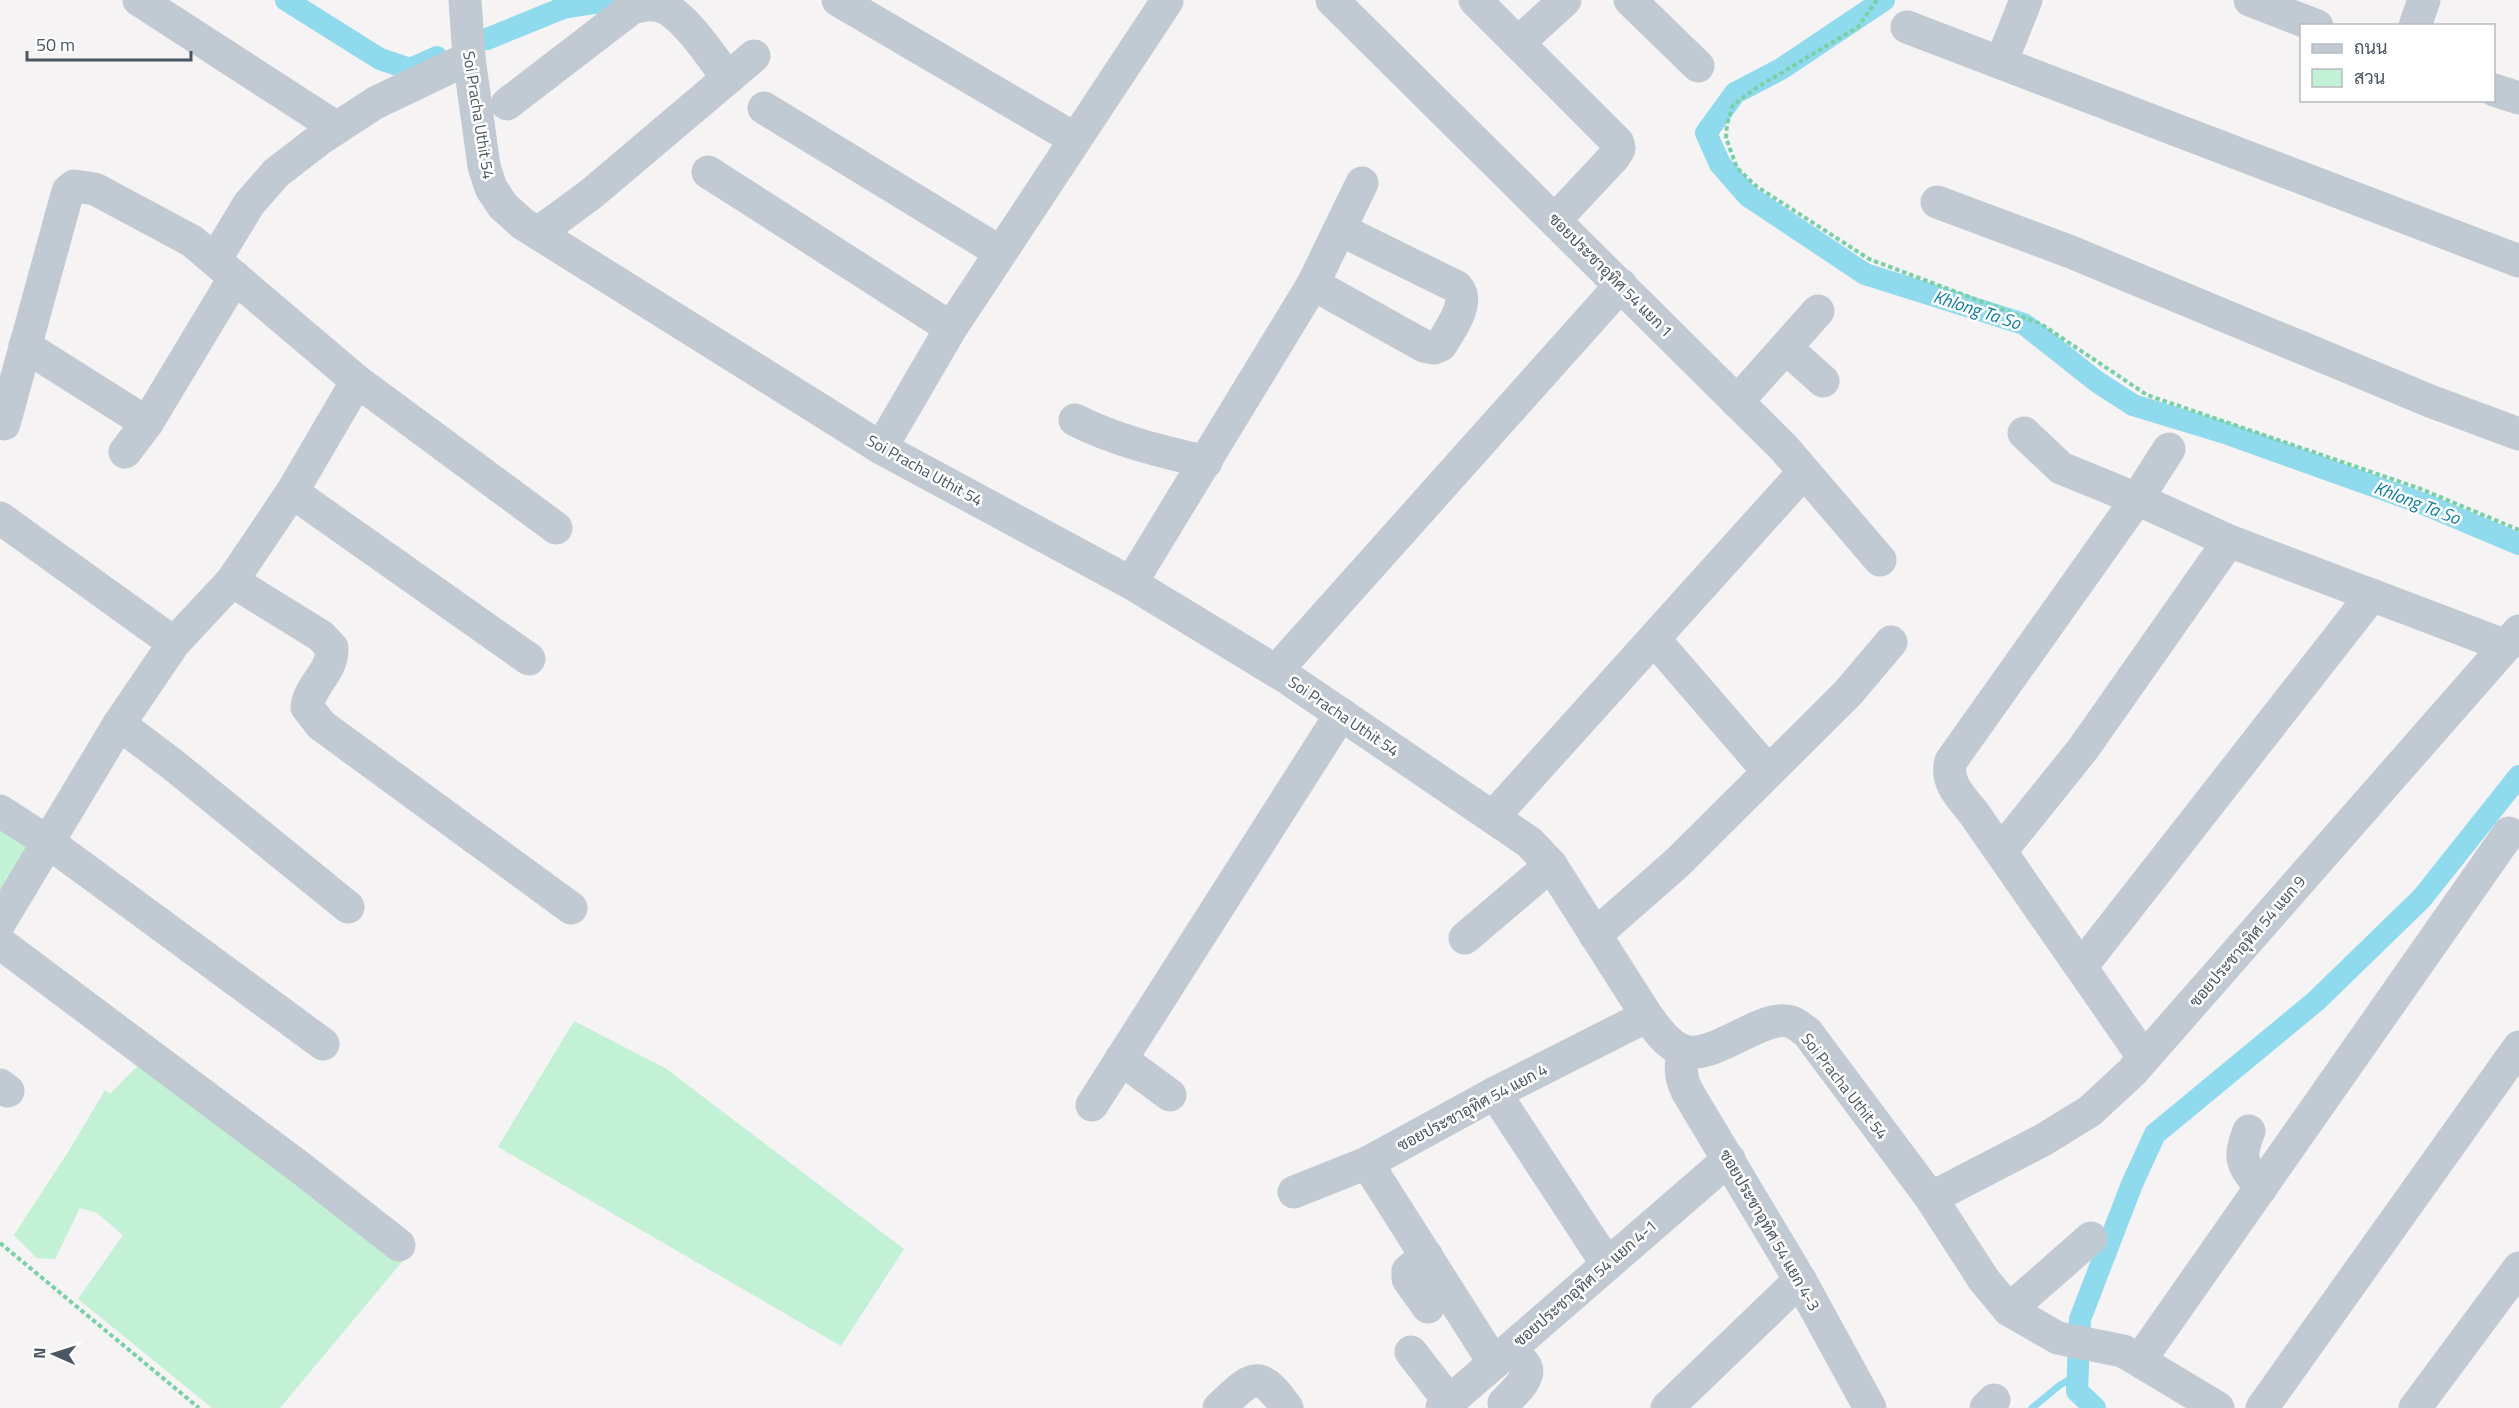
<svg xmlns="http://www.w3.org/2000/svg" width="2519" height="1408" viewBox="0 0 2519 1408" font-family="'Titillium Web',Sarabun,sans-serif">
	<style>
		.green { fill: #c3f1d5 }
		.lines { fill: none; stroke-linecap: round; stroke-linejoin: round }
		.stream { stroke: #90daee; stroke-width: 7 }
		.canal { stroke: #90daee; stroke-width: 22 }
		.path { stroke: #7ad0a6; stroke-width: 4; stroke-dasharray: 4.5 3; stroke-linecap: butt }
		.minor { stroke: #c1cad2; stroke-width: 33 }
		.labels { text-anchor: middle; stroke-width: 5; stroke-linejoin: round; paint-order: stroke }
		.street-label { font-size: 16px; fill: #4a5661; stroke: #fff }
		.water-label { font-size: 18px; font-style: italic; fill: #0c7c9b; stroke: #fff }
	</style>
	<rect width="100%" height="100%" fill="#f5f3f3"/>
	<g class="green">
		<path d="M 0,820 L 30,840 L 0,909 Z"/>
		<path d="M 574,1021 L 665,1068 L 904,1249 L 841,1346 L 498,1147 Z"/>
		<path d="M 153,1050 L 411,1251 L 280,1408 L 212,1408 L 78,1299 L 123,1235 L 97,1213 L 80,1208 L 55,1259 L 37,1258 L 14,1235 L 70,1149 L 105,1090 L 110,1094 Z"/>
	</g>
	<g class="lines">
		<path class="stream" d="M 2032,1408 L 2060,1385 L 2078,1375"/>
		<g class="canal">
			<path d="M 286,0 L 380,59 L 410,69 L 437,57"/>
			<path d="M 1884,0 L 1781,69 L 1735,93 L 1706,133 L 1720,164 L 1748,196 L 1865,274 L 2024,324 L 2096,381 L 2133,405 L 2225,433 L 2424,504 L 2519,544"/>
			<path d="M 487,39 L 563,8 L 614,0"/>
			<path d="M 2095,1408 L 2077,1391 L 2080,1319 L 2132,1184 L 2155,1134 L 2316,1001 L 2422,898 L 2519,776"/>
		</g>
		<g class="path">
			<path d="M 1877,0 L 1858,27 L 1756,88 L 1733,105 L 1727,124 L 1726,138 L 1737,168 L 1756,186 L 1869,259 L 2041,324 L 2147,395 L 2421,489 L 2519,530"/>
			<path d="M 0,1243 L 199,1408"/>
		</g>
		<g class="minor">
			<path d="M 139,0 L 337,128"/>
			<path d="M 465,0 L 469,58 L 484,166 L 491,188 L 503,206 L 523,224 L 881,448 L 1131,583 L 1289,679 L 1529,842 L 1551,865 L 1647,1016 C 1657,1029 1668,1046 1684,1051 C 1716,1060 1763,1012 1791,1022 C 1796,1023 1802,1029 1807,1032 L 1931,1198 L 1984,1280 L 2009,1310 L 2058,1338 L 2123,1351 L 2218,1408"/>
			<path d="M 838,0 L 1075,139"/>
			<path d="M 1332,0 L 1784,448 L 1880,560"/>
			<path d="M 1475,0 L 1618,143 L 1619,149 L 1614,157 L 1555,220"/>
			<path d="M 1630,0 L 1698,66"/>
			<path d="M 2250,0 L 2317,26"/>
			<path d="M 2415,26 L 2424,0"/>
			<path d="M 1907,27 L 2519,261"/>
			<path d="M 1518,43 L 1565,0"/>
			<path d="M 2001,63 L 2026,0"/>
			<path d="M 2494,90 L 2519,98"/>
			<path d="M 507,104 L 632,8 C 641,5 650,3 660,6 C 685,14 711,57 728,78"/>
			<path d="M 764,108 L 1000,252"/>
			<path d="M 708,172 L 951,328"/>
			<path d="M 1937,202 L 2071,252 L 2430,401 L 2519,434"/>
			<path d="M 538,233 L 591,194 L 754,56"/>
			<path d="M 215,260 L 249,204 L 276,173 L 320,139 L 375,103 L 469,58"/>
			<path d="M 1313,284 L 1424,346 L 1434,348 L 1441,345 C 1450,329 1471,303 1457,287 L 1341,230"/>
			<path d="M 25,346 L 147,423"/>
			<path d="M 1786,348 L 1823,381"/>
			<path d="M 1737,402 L 1818,311"/>
			<path d="M 1075,420 C 1117,441 1160,451 1206,462"/>
			<path d="M 4,424 L 68,191 L 74,186 L 95,189 L 192,241 L 357,381 L 556,528"/>
			<path d="M 2024,433 L 2061,468 L 2137,499 L 1951,761 C 1945,782 1960,796 1973,812 L 2144,1058"/>
			<path d="M 881,448 L 951,328 L 1167,1"/>
			<path d="M 2169,449 L 2137,499 L 2229,541 L 2506,646"/>
			<path d="M 125,452 L 147,423 L 235,277"/>
			<path d="M 292,492 L 529,659"/>
			<path d="M 0,518 L 174,643"/>
			<path d="M 232,581 L 321,636 L 332,648 C 333,672 310,684 307,707 L 321,725 L 571,908"/>
			<path d="M 1131,583 L 1313,284 L 1362,183"/>
			<path d="M 1654,639 L 1768,771"/>
			<path d="M 1276,671 L 1621,285"/>
			<path d="M 119,724 L 172,764 L 348,907"/>
			<path d="M 0,811 L 48,842 L 323,1044"/>
			<path d="M 1493,817 L 1803,473"/>
			<path d="M 2001,851 L 2083,749 L 2229,541"/>
			<path d="M 0,922 L 119,724 L 174,643 L 232,581 L 292,492 L 357,381"/>
			<path d="M 1595,935 L 1677,863 L 1848,693 L 1891,642"/>
			<path d="M 1465,938 L 1551,865"/>
			<path d="M 0,943 L 302,1169 L 399,1245"/>
			<path d="M 2081,967 L 2372,595"/>
			<path d="M 1684,1051 C 1680,1066 1680,1077 1687,1091 L 1800,1280 L 1870,1408"/>
			<path d="M 1121,1059 L 1170,1095"/>
			<path d="M 0,1085 L 8,1091"/>
			<path d="M 1495,1093 L 1607,1264"/>
			<path d="M 1092,1105 L 1341,714"/>
			<path d="M 2249,1131 C 2237,1161 2243,1164 2261,1188"/>
			<path d="M 1367,1163 L 1494,1363"/>
			<path d="M 1294,1192 L 1367,1163 L 1495,1093 L 1647,1016"/>
			<path d="M 1931,1198 L 2043,1140 L 2090,1111 L 2132,1072 L 2519,631"/>
			<path d="M 1426,1255 L 1408,1271 L 1408,1279 L 1428,1307"/>
			<path d="M 2009,1310 L 2091,1238"/>
			<path d="M 1411,1352 L 1449,1401"/>
			<path d="M 2140,1360 L 2509,833"/>
			<path d="M 1504,1403 C 1511,1395 1531,1379 1526,1367 C 1523,1361 1515,1354 1510,1349"/>
			<path d="M 1219,1408 C 1251,1378 1258,1366 1287,1408"/>
			<path d="M 1442,1408 L 1729,1159"/>
			<path d="M 1667,1408 L 1800,1280"/>
			<path d="M 1986,1408 L 1994,1400"/>
			<path d="M 2262,1408 L 2519,1047"/>
			<path d="M 2415,1408 L 2519,1268"/>
		</g>
	</g>
	<g class="labels">
		<g class="street-label">
			<text transform="translate(479 115) rotate(81)" y="6">Soi Pracha Uthit 54</text>
			<text transform="translate(1611 275) rotate(45)" y="6">ซอยประชาอุทิศ 54 แยก 1</text>
			<text transform="translate(925 470) rotate(29)" y="6">Soi Pracha Uthit 54</text>
			<text transform="translate(1344 716) rotate(34)" y="6">Soi Pracha Uthit 54</text>
			<text transform="translate(2247 941) rotate(-49)" y="6">ซอยประชาอุทิศ 54 แยก 9</text>
			<text transform="translate(1845 1086) rotate(52)" y="6">Soi Pracha Uthit 54</text>
			<text transform="translate(1472 1107) rotate(-28)" y="6">ซอยประชาอุทิศ 54 แยก 4</text>
			<text transform="translate(1770 1230) rotate(60)" y="6">ซอยประชาอุทิศ 54 แยก 4-3</text>
			<text transform="translate(1585 1283) rotate(-41)" y="6">ซอยประชาอุทิศ 54 แยก 4-1</text>
		</g>
		<g class="water-label">
			<text transform="translate(1977 310) rotate(18)" y="6">Khlong Ta So</text>
			<text transform="translate(2417 503) rotate(21)" y="6">Khlong Ta So</text>
		</g>
	</g>
	<rect x="2300" y="24" width="195" height="78" fill="#ffffff" stroke="#b7bbc0" stroke-width="1.5"/>
	<rect x="2312" y="44" width="30" height="9" fill="#c1cad2" stroke="#b7bbc0" stroke-width="1.5"/>
	<text x="2354" y="54" font-size="18" fill="#4a5661">ถนน</text>
	<rect x="2312" y="69" width="30" height="18" fill="#c3f1d5" stroke="#b7bbc0" stroke-width="1.5"/>
	<text x="2354" y="84" font-size="18" fill="#4a5661">สวน</text>
	<g transform="translate(54 1354) rotate(273)" stroke="#ffffff" stroke-width="4.5" paint-order="stroke">
	<path d="M0-4.5L10 22L0 15L-10 22Z" fill="#4a5661"/>
	<text y="-9" font-size="16" font-weight="bold" text-anchor="middle" fill="#4a5661">N</text>
	</g>
	<path d="M27 51v9h164v-9" fill="none" stroke="#4a5661" stroke-width="3"/>
	<text x="36" y="51" font-size="18" fill="#4a5661" stroke="#ffffff" stroke-width="4.5" paint-order="stroke">50 m</text>
</svg>
